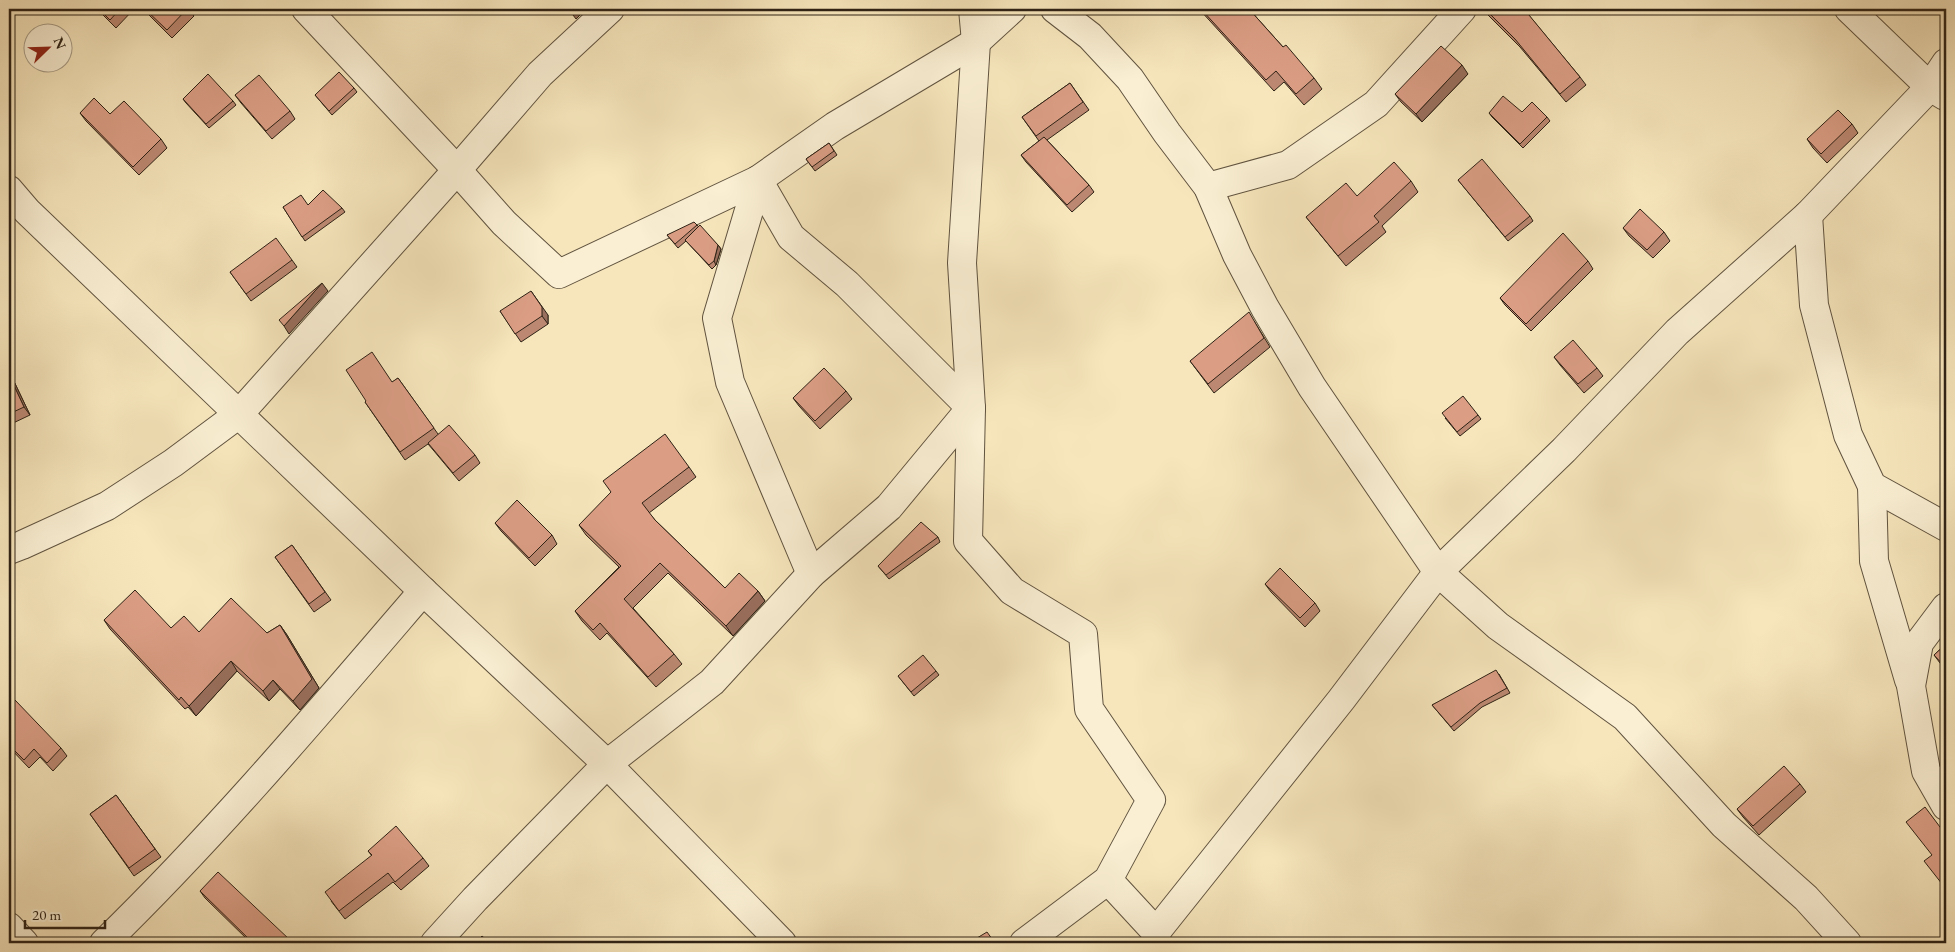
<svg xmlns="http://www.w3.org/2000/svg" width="1955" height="952" viewBox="0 0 1955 952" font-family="'EB Garamond',serif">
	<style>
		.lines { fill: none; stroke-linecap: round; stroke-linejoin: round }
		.minor-casing { stroke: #60533f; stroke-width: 30 }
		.minor { stroke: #faefd3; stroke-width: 28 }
		.wall { fill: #bc8872; stroke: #2e2215 }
		.shaded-wall { fill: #996f5d; stroke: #2e2215 }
		.building { fill: #db9e85; stroke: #2e2215 }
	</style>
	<rect width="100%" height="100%" fill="#f7e6bc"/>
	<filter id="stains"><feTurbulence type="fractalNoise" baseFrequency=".004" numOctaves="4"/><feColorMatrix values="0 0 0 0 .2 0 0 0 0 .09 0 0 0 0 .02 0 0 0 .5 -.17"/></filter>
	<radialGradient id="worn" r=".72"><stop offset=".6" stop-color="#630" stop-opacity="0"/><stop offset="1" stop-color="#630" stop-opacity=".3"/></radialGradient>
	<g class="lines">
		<g class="minor-casing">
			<g id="minor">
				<path d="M 306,9 L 457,170 L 504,223 L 559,274 L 758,180 L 835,126 L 976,42 L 1012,9"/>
				<path d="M 973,9 L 976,42 L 962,263 L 971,408 L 968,541 L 1012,591 L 1083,634 L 1089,709 L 1151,800 L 1108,880 L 1024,943"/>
				<path d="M 1055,9 L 1090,36 L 1130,79 L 1167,133 L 1208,187 L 1237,255 L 1265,308 L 1312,387 L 1438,572 L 1498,626 L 1625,717 L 1724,825 L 1806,898 L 1847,943"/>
				<path d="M 1849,9 L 1930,87 L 1945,96"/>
				<path d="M 758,180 L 717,318 L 730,382 L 811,574"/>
				<path d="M 1208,187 L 1288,165 L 1376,104 L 1462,9"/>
				<path d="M 9,190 L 27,211 L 423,591 L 607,764 L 782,943"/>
				<path d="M 1808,215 L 1814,305 L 1848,435 L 1872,486 L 1946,527"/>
				<path d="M 1872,486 L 1874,561 L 1909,680"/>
				<path d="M 9,550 L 22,545 L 107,506 L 173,463 L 239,414 L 457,170 L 540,74 L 610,9"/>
				<path d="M 1946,607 L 1919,643 L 1911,686 L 1926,771 L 1946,806"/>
				<path d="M 1108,880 L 1156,932"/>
				<path d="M 9,927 L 24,943"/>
				<path d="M 104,943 C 217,833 320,711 423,591"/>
				<path d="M 435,943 L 475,899 L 607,764 L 712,682 L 811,574 L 889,507 L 971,408 L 847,284 L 791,237 L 758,180"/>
				<path d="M 1157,943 L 1156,932 L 1341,700 L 1438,572 L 1564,450 L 1677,332 L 1808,215 L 1930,87 L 1946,63"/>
			</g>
		</g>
		<use href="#minor" class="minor"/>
	</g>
	<g class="wall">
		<path d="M 97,9 L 134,9 L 116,28 Z"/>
		<path d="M 143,9 L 189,9 L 194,16 L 172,38 Z"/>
		<path d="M 1199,9 L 1249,9 L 1283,47 L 1314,78 L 1322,89 L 1304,105 L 1284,82 L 1274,91 Z"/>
		<path d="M 1484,9 L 1532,9 L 1527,13 L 1580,77 L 1586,85 L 1566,102 L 1520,47 L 1487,14 Z"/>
		<path d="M 1468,74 L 1422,122 L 1401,102 L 1395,94 Z"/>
		<path d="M 1070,83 L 1089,110 L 1047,140 L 1089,185 L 1094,192 L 1072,212 L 1026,162 L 1021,155 L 1039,141 L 1022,117 Z"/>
		<path d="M 354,88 L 357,92 L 332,115 L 315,95 Z"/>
		<path d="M 235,95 L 290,111 L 295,119 L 272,139 L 241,103 Z"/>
		<path d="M 183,99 L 233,101 L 236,105 L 209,128 L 186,103 Z"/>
		<path d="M 1522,112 L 1547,117 L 1550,121 L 1523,148 L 1492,117 L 1489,113 Z"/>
		<path d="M 80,113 L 110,114 L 161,139 L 167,148 L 139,175 L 86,121 Z"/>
		<path d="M 1852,124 L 1858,133 L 1827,163 L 1813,148 L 1807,139 Z"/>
		<path d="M 829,143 L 837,155 L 815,171 L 806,159 Z"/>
		<path d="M 1458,180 L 1530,216 L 1533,221 L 1508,241 Z"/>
		<path d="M 1411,181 L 1418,192 L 1382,226 L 1386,232 L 1346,266 L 1314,227 L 1306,217 L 1357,196 Z"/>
		<path d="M 308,205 L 342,208 L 345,212 L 305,241 L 283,207 Z"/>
		<path d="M 697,225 L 718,245 L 721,249 L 716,265 L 712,269 L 686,241 L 678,248 L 667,235 Z"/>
		<path d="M 1623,228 L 1664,232 L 1670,241 L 1653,258 L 1629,236 Z"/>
		<path d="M 292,260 L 297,267 L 251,301 L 230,272 Z"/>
		<path d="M 1588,261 L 1593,269 L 1531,331 L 1505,305 L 1500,298 Z"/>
		<path d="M 500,311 L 548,315 L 548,324 L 521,342 Z"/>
		<path d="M 1254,321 L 1270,347 L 1214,393 L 1190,361 Z"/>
		<path d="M 1554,357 L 1597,368 L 1603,376 L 1584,393 L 1560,365 Z"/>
		<path d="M 9,371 L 30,415 L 9,425 Z"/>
		<path d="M 398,378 L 438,434 L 475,455 L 480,463 L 459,481 L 434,451 L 428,444 L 405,460 L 365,402 Z"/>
		<path d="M 846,391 L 852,399 L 820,429 L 799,406 L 793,398 Z"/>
		<path d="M 1478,415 L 1481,419 L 1460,436 L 1445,418 Z"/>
		<path d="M 689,467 L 696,477 L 649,513 L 655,520 L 725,588 L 758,591 L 765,601 L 733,636 L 668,573 L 633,608 L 674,654 L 682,664 L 656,687 L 607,633 L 600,640 L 582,621 L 575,611 L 619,567 L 586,535 L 579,525 Z"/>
		<path d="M 495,523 L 552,535 L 557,544 L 535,566 L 501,531 Z"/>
		<path d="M 938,537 L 940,542 L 889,579 L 878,566 Z"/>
		<path d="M 292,545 L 331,600 L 314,612 L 275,557 Z"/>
		<path d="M 1265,584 L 1315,603 L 1320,611 L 1305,627 L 1271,592 Z"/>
		<path d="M 104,620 L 199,632 L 267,633 L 280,625 L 287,635 L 319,688 L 300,710 L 280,689 L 269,701 L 237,671 L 196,716 L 188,707 L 185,709 L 110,629 Z"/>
		<path d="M 1946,644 L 1946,670 L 1940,663 L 1934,655 Z"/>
		<path d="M 936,671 L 939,675 L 914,696 L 898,676 Z"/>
		<path d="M 1499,674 L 1510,693 L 1482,707 L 1454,731 L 1432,705 Z"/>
		<path d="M 9,706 L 61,748 L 67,756 L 53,771 L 40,757 L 29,768 L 9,747 Z"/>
		<path d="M 1800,784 L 1806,792 L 1759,835 L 1743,817 L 1737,809 Z"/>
		<path d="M 116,795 L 161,857 L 134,876 L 90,814 Z"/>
		<path d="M 368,851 L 423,858 L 429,866 L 401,890 L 393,882 L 345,919 L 331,901 L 372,856 Z"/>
		<path d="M 200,891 L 290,940 L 292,943 L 251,943 L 205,898 Z"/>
	</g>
	<g class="shaded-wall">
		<path d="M 579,9 L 586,9 L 576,19 L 573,15 Z"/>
		<path d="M 1462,65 L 1468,74 L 1422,122 L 1416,114 Z"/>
		<path d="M 718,245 L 721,249 L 716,265 L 714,261 Z"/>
		<path d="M 322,283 L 328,291 L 289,334 L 284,326 Z"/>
		<path d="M 531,291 L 548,315 L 548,324 L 542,316 Z"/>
		<path d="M 9,371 L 30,415 L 24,407 L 9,375 Z"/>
		<path d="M 758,591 L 765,601 L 733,636 L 726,626 Z"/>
		<path d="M 280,625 L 287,635 L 319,688 L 300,710 L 293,701 Z"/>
		<path d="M 231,661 L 237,671 L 196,716 L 189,706 Z"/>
		<path d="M 273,680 L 280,689 L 269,701 L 263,691 Z"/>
	</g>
	<g class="building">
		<path d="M 99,9 L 120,9 L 110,20 Z"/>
		<path d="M 145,9 L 187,9 L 167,30 Z"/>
		<path d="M 568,9 L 579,9 L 573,15 Z"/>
		<path d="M 1201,9 L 1249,9 L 1283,47 L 1286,45 L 1314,78 L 1296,94 L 1276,71 L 1266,80 Z"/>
		<path d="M 1485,9 L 1524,9 L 1580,77 L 1560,94 L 1515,39 Z"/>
		<path d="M 1441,46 L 1462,65 L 1416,114 L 1395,94 Z"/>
		<path d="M 339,72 L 354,88 L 329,111 L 315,95 Z"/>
		<path d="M 208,74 L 233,101 L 206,124 L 183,99 Z"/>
		<path d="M 259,75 L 290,111 L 266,131 L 235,95 Z"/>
		<path d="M 1070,83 L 1083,102 L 1036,136 L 1022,117 Z"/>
		<path d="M 1503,96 L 1522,112 L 1532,102 L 1547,117 L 1520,144 L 1489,113 Z"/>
		<path d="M 94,98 L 110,114 L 124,101 L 161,139 L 133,167 L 80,113 Z"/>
		<path d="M 1838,110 L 1852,124 L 1821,154 L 1807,139 Z"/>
		<path d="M 1044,137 L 1089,185 L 1067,205 L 1021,155 Z"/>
		<path d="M 829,143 L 834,151 L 812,167 L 806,159 Z"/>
		<path d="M 1482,159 L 1530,216 L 1505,237 L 1458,180 Z"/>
		<path d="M 1394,162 L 1411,181 L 1374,216 L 1379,222 L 1338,256 L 1306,217 L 1346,183 L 1357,196 Z"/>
		<path d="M 323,190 L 342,208 L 302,237 L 283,207 L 301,195 L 308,205 Z"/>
		<path d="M 1640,209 L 1664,232 L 1647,250 L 1623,228 Z"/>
		<path d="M 694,222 L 697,225 L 675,244 L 667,235 Z"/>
		<path d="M 700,225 L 718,245 L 714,261 L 709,265 L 685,240 Z"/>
		<path d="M 1563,233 L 1588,261 L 1526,324 L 1500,298 Z"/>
		<path d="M 276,238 L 292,260 L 246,294 L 230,272 Z"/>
		<path d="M 322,283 L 284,326 L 279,320 Z"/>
		<path d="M 531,291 L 542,307 L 542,316 L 515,334 L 500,311 Z"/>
		<path d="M 1249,312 L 1264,338 L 1208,384 L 1190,361 Z"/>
		<path d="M 1573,340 L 1597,368 L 1578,384 L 1554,357 Z"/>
		<path d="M 372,352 L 392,382 L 398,378 L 434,428 L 400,452 L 365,402 L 366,401 L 346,370 Z"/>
		<path d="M 824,368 L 846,391 L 815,421 L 793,398 Z"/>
		<path d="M 9,375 L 24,407 L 9,414 Z"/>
		<path d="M 1463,396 L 1478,415 L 1457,432 L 1442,413 Z"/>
		<path d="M 449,425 L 475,455 L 453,473 L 428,443 Z"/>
		<path d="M 665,434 L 689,467 L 642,503 L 655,520 L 725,588 L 739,573 L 758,591 L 726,626 L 660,563 L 624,599 L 674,654 L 648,677 L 600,623 L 593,630 L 575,611 L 621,566 L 579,525 L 611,492 L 603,481 Z"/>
		<path d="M 517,500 L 552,535 L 529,558 L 495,523 Z"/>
		<path d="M 921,522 L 938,537 L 886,575 L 878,566 Z"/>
		<path d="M 292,545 L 325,592 L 309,604 L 275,557 Z"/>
		<path d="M 1280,568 L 1315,603 L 1300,618 L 1265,584 Z"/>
		<path d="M 135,590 L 171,628 L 184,616 L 199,632 L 231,598 L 267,633 L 280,625 L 312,679 L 293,701 L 273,680 L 263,691 L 231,661 L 189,706 L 181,697 L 179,700 L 104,620 Z"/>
		<path d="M 1946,644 L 1946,668 L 1934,655 Z"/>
		<path d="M 923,655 L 936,671 L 911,692 L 898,676 Z"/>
		<path d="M 1496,670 L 1507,688 L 1480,703 L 1451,727 L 1432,705 Z"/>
		<path d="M 15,700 L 61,748 L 47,763 L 34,749 L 24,760 L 9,745 L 9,706 Z"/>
		<path d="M 1784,766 L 1800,784 L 1753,826 L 1737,809 Z"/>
		<path d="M 116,795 L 155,849 L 129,868 L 90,814 Z"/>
		<path d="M 1925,807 L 1946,835 L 1946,889 L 1924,861 L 1932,855 L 1906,822 Z"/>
		<path d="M 396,826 L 423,858 L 395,882 L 388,873 L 339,911 L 325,892 L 372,855 L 368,851 Z"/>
		<path d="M 218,872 L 290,940 L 286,943 L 253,943 L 200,891 Z"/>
		<path d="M 987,932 L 995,943 L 972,943 L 977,938 Z"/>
		<path d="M 482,936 L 490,943 L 475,943 Z"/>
	</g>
	<rect width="1955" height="952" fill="none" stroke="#f7e6bc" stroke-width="30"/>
	<rect x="10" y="10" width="1935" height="932" fill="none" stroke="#2e2215" stroke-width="2.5"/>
	<rect x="15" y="15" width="1925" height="922" fill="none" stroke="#2e2215"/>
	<g transform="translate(48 48) rotate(67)"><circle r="24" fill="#faefd3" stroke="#a89d87"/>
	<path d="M0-4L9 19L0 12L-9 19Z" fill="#8f2418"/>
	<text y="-8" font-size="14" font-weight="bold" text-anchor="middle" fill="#2e2215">N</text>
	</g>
	<path d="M25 920v8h80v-8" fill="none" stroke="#2e2215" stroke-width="2.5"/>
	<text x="32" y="920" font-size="15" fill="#2e2215" stroke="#faefd3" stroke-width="4" paint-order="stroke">20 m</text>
	<rect width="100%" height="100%" filter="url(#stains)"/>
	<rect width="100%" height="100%" fill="url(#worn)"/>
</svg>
